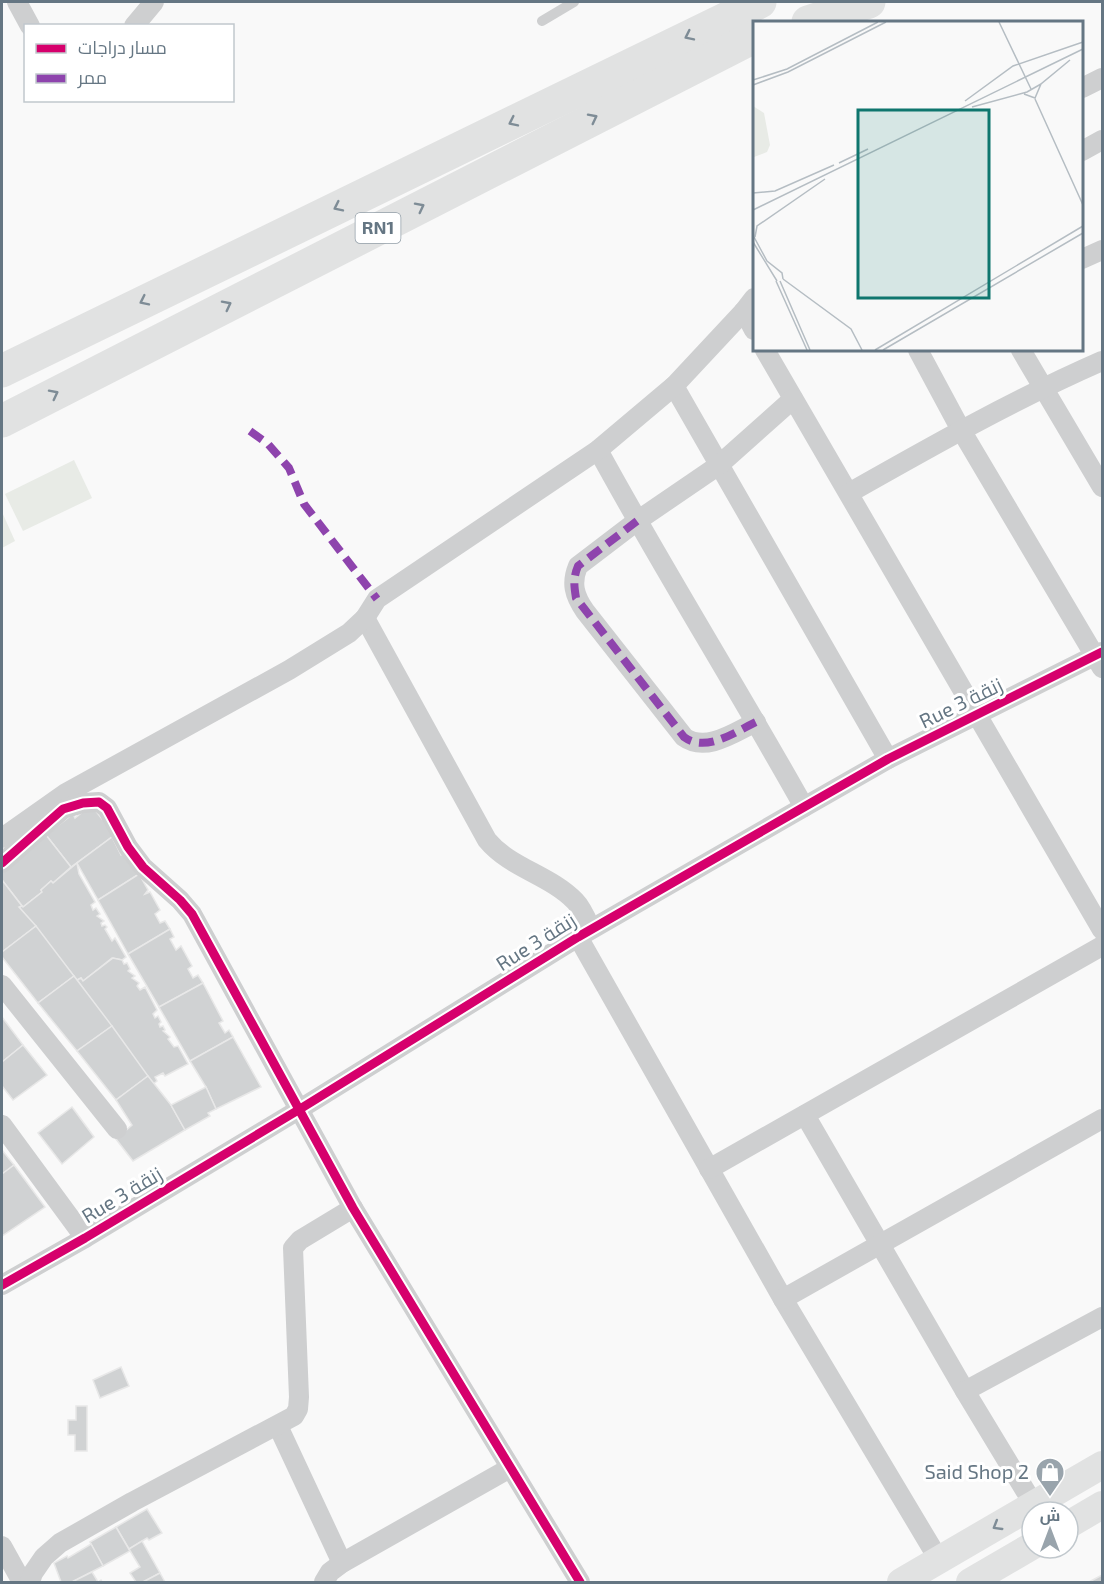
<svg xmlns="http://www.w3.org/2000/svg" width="1104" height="1584" viewBox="0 0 1104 1584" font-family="'Exo 2',Cairo,sans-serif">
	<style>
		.green { fill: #e8ebe6 }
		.building { fill: #d0d2d3; stroke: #e8e8e8; stroke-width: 1.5 }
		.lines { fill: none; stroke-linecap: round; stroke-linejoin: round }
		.lane { stroke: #cecfd0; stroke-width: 10 }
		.street { stroke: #cecfd0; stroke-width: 20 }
		.secondary { stroke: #e1e2e2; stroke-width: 28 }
		.highway { stroke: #e1e2e2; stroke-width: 33 }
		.quiet { stroke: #8e44ad; stroke-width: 8; stroke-dasharray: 15 8; stroke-linecap: butt }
		.cycleway-casing { stroke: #fff; stroke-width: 13 }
		.cycleway { stroke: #d6006c; stroke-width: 9 }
		.oneway { stroke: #7e8c96 }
		.labels { text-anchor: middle; stroke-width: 6; stroke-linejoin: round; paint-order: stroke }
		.shield { fill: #fff; stroke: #939fa8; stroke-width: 1.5 }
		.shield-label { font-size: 18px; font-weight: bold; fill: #657683 }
		.street-label { font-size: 20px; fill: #657683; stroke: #fff }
		.poi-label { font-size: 20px; fill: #657683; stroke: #fff; text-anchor: end }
		.inset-road { fill: none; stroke: #b5bdc3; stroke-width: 1.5 }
		.view { fill: #0f766e; fill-opacity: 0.15; stroke: #0f766e; stroke-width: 3 }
		.inset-edge { fill: none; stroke: #657683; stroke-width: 3 }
	</style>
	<rect width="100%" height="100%" fill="#f9f9f9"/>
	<g class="green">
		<path d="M 74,460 L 92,498 L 23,531 L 5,494 Z"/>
		<path d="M 2,512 L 15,541 L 2,548 Z"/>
	</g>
	<g class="building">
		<path d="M 91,805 L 102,819 L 106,816 L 116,834 L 71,867 L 46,835 L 73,814 L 75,818 Z"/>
		<path d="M 46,835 L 71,867 L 53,883 L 51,881 L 41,890 L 42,892 L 23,907 L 2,880 L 2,871 Z"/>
		<path d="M 112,837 L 121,855 L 126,852 L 139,874 L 98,900 L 77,863 Z"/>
		<path d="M 77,863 L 79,874 L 95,902 L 91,905 L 93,910 L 96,908 L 100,914 L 97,916 L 104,921 L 101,923 L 102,926 L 105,925 L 107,927 L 105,929 L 112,941 L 115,938 L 126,957 L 122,960 L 112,958 L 83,981 L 81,978 L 77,980 L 19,907 L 22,906 L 23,907 L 42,892 L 41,890 L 51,881 L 53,883 Z"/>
		<path d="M 139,874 L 148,890 L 145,894 L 150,892 L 160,910 L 155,914 L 160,923 L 165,921 L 170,929 L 128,954 L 98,900 Z"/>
		<path d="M 2,880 L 22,906 L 19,907 L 36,926 L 2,952 Z"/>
		<path d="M 36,926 L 74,976 L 38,1003 L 2,957 L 2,952 Z"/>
		<path d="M 170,929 L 174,937 L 170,939 L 176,950 L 181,946 L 192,966 L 188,969 L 193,978 L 198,975 L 203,983 L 159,1007 L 128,954 Z"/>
		<path d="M 113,958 L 122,960 L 124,964 L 127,963 L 130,969 L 128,971 L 135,976 L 132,978 L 139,983 L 137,986 L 140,990 L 145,987 L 157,1010 L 153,1014 L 155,1018 L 158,1016 L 161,1022 L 159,1024 L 160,1027 L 163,1026 L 165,1030 L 163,1031 L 170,1037 L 168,1039 L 174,1047 L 178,1046 L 188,1064 L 165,1076 L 163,1073 L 155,1077 L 157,1081 L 153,1084 L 77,980 L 81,978 L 83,981 Z"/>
		<path d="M 74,976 L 112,1026 L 77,1051 L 38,1003 Z"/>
		<path d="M 203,983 L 223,1021 L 219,1023 L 225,1033 L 229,1030 L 233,1037 L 190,1061 L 159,1007 Z"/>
		<path d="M 2,1017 L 23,1045 L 2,1062 Z"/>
		<path d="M 112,1026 L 148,1076 L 116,1100 L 77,1051 Z"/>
		<path d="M 233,1037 L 261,1087 L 216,1109 L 206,1087 L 190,1061 Z"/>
		<path d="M 23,1045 L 47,1075 L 13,1100 L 2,1086 L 2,1062 Z"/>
		<path d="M 148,1076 L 171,1105 L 185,1130 L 133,1161 L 116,1139 L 132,1125 L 116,1100 Z"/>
		<path d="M 206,1087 L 216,1109 L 208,1113 L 210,1116 L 185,1130 L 171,1105 Z"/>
		<path d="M 72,1107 L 94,1137 L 62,1164 L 38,1133 Z"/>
		<path d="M 2,1150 L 14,1165 L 2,1174 Z"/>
		<path d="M 14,1165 L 45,1207 L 2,1236 L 2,1174 Z"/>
		<path d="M 121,1367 L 129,1386 L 100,1398 L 93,1380 Z"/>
		<path d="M 76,1406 L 87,1406 L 87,1451 L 75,1451 L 75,1435 L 68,1435 L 68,1420 L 76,1420 Z"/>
		<path d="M 147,1509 L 162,1533 L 149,1540 L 147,1538 L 129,1549 L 116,1527 Z"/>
		<path d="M 116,1527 L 130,1551 L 103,1566 L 90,1542 Z"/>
		<path d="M 142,1541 L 160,1573 L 143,1582 L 136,1582 L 130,1573 L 140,1567 L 129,1549 Z"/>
		<path d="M 91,1544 L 103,1566 L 72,1582 L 61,1582 L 54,1563 L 67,1556 L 68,1558 Z"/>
		<path d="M 92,1572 L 98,1582 L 101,1580 L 102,1582 L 72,1582 Z"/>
		<path d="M 160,1573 L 165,1582 L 143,1582 Z"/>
		<path d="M 1102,1575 L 1102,1582 L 1089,1582 Z"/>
	</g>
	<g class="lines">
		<path class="lane" d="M 542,21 L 574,2"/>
		<g class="street">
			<path d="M 17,2 L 30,26"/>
			<path d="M 134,26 L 154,2"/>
			<path d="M 1082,88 L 1102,78"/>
			<path d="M 1082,151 L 1102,140"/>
			<path d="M 1082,259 L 1102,250"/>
			<path d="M 744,311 L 754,330"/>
			<path d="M 765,350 L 1102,930"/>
			<path d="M 918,350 L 961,430 L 1102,668"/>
			<path d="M 1021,350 L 1102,487"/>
			<path d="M 674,386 L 888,759"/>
			<path d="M 598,450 C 664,571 737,687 804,807"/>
			<path d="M 849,493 C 932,446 1015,399 1102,361"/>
			<path d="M 365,618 L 487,840 C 510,868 550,875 575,901 C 582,908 587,920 591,929"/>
			<path d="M 756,722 C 735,732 706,753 684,737 L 585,611 C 574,595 571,583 578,566 L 637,521 L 719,465 L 793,399"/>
			<path d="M 2,838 L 66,793 L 289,670 L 349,633 L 365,618 L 377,599 L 598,450 L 674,386 L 744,311 L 754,298"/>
			<path d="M 2,863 L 63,809 L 83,803 L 99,802 L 107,808 L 128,847 L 143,867 L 180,900 L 192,914 L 353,1208 L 580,1582"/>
			<path d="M 578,937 L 783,1299 L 939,1560"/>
			<path d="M 2,985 L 117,1129"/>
			<path d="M 805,1115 L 965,1391 L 1034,1505"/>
			<path d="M 2,1125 L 85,1238"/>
			<path d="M 709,1169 L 1102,946"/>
			<path d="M 2,1285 L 85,1238 L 300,1109 L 578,937 L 804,807 L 888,759 L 1102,652"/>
			<path d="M 783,1299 L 1102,1119"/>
			<path d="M 965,1391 L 1102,1317"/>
			<path d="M 278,1426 L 342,1563"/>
			<path d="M 2,1546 L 22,1582"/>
			<path d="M 30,1582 L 33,1573 L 44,1557 L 60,1543 L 132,1502 L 294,1416 L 298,1409 L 299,1397 L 293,1248 L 300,1240 L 353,1208"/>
			<path d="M 324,1582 L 330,1572 L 342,1563 L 510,1468"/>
		</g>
		<g class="secondary">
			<path d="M 1068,1525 L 1102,1505"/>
			<path d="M 901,1582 L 1102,1465"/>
			<path d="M 970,1582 L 1032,1546"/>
		</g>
		<g class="highway">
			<path d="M 808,22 L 869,2"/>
			<path d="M 2,371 L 760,2"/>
			<path d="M 2,421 L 754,37"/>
		</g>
		<g class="quiet">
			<path d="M 250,431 L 268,444 L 289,468 L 304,504 L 377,599"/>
			<path d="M 637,521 L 578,566 C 573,578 574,586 576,598 L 684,737 C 706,753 735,732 756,722"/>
		</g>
		<g class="cycleway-casing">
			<g id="cycleway">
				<path d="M 2,863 L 63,809 L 83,803 L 99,802 L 107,808 L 128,847 L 143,867 L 180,900 L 192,914 L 353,1208 L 580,1582"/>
				<path d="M 2,1285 L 85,1238 L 300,1109 L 578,937 L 804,807 L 888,759 L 1102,652"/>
			</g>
		</g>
		<use href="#cycleway" class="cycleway"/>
	</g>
	<defs><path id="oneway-chevron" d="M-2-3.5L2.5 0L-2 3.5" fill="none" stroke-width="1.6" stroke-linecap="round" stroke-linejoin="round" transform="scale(1.5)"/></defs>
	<g class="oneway">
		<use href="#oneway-chevron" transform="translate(689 36) rotate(154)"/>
		<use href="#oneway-chevron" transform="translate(593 118) rotate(-27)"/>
		<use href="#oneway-chevron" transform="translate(513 122) rotate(154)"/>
		<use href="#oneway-chevron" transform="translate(338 207) rotate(154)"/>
		<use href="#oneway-chevron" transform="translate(420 207) rotate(-27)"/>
		<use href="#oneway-chevron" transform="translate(144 301) rotate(154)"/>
		<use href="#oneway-chevron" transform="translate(227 305) rotate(-27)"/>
		<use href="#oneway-chevron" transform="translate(54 394) rotate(-27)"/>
		<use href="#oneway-chevron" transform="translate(997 1526) rotate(149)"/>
	</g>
	<defs>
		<g id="shop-pin" transform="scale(1.5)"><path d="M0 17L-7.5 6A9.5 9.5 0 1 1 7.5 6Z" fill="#99a4ac" stroke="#fff"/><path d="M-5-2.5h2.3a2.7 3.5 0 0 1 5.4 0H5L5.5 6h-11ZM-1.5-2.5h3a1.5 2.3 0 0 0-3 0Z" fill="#fff"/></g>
	</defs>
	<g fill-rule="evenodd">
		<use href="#shop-pin" x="1050" y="1472"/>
	</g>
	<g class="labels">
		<rect class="shield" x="355.5" y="213" width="45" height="30" rx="4.5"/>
		<g class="shield-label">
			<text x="378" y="234">RN1</text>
		</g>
		<g class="street-label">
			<text transform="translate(961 703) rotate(-26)" y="7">Rue 3 زنقة</text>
			<text transform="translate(536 942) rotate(-32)" y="7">Rue 3 زنقة</text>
			<text transform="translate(122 1195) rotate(-31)" y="7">Rue 3 زنقة</text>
		</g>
		<g class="poi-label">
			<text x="1029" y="1479">Said Shop 2</text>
		</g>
	</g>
	<g transform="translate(753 21)">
		<rect width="330" height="330" fill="#f9f9f9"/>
		<path d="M 0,85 L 11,92 L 17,124 L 14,131 L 1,136 Z" fill="#e8ebe6"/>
		<path class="inset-road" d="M 246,1 L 278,68M 0,59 L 34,48 L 125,1M 0,64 L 35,51 L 133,1M 271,73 L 282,77 L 288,63 L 317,39M 282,78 L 330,184M 212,80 L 260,45 L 330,21M 219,86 L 274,71 L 288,63M 86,142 L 115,128M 0,172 L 22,170 L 81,144M 0,189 L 330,28M 1,216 L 14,240 L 29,252 L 30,258M 2,216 L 4,205 L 72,158M 0,221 L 24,260M 30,258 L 98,308 L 109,329M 23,260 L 54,329M 27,260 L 57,329M 122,329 L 330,205M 130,329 L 330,212"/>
		<path class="view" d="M 105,89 L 236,89 L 236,277 L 105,277 Z"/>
		<rect width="330" height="330" class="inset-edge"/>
	</g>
	<rect width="1104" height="1584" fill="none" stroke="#657683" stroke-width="6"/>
	<rect x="24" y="24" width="210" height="78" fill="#ffffff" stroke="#c1c8cd" stroke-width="1.5"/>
	<rect x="36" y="44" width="30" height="9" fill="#d6006c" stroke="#c1c8cd" stroke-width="1.5"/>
	<text x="78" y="54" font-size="18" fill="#657683">مسار دراجات</text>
	<rect x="36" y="74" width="30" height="9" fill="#8e44ad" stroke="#c1c8cd" stroke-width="1.5"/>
	<text x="78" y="84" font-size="18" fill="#657683">ممر</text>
	<g transform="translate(1050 1530)"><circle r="28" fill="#ffffff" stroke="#c1c8cd" stroke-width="1.5"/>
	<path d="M0-4.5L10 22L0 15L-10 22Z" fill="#99a4ac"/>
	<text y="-9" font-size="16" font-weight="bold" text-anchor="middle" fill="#657683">ش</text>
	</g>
</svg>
